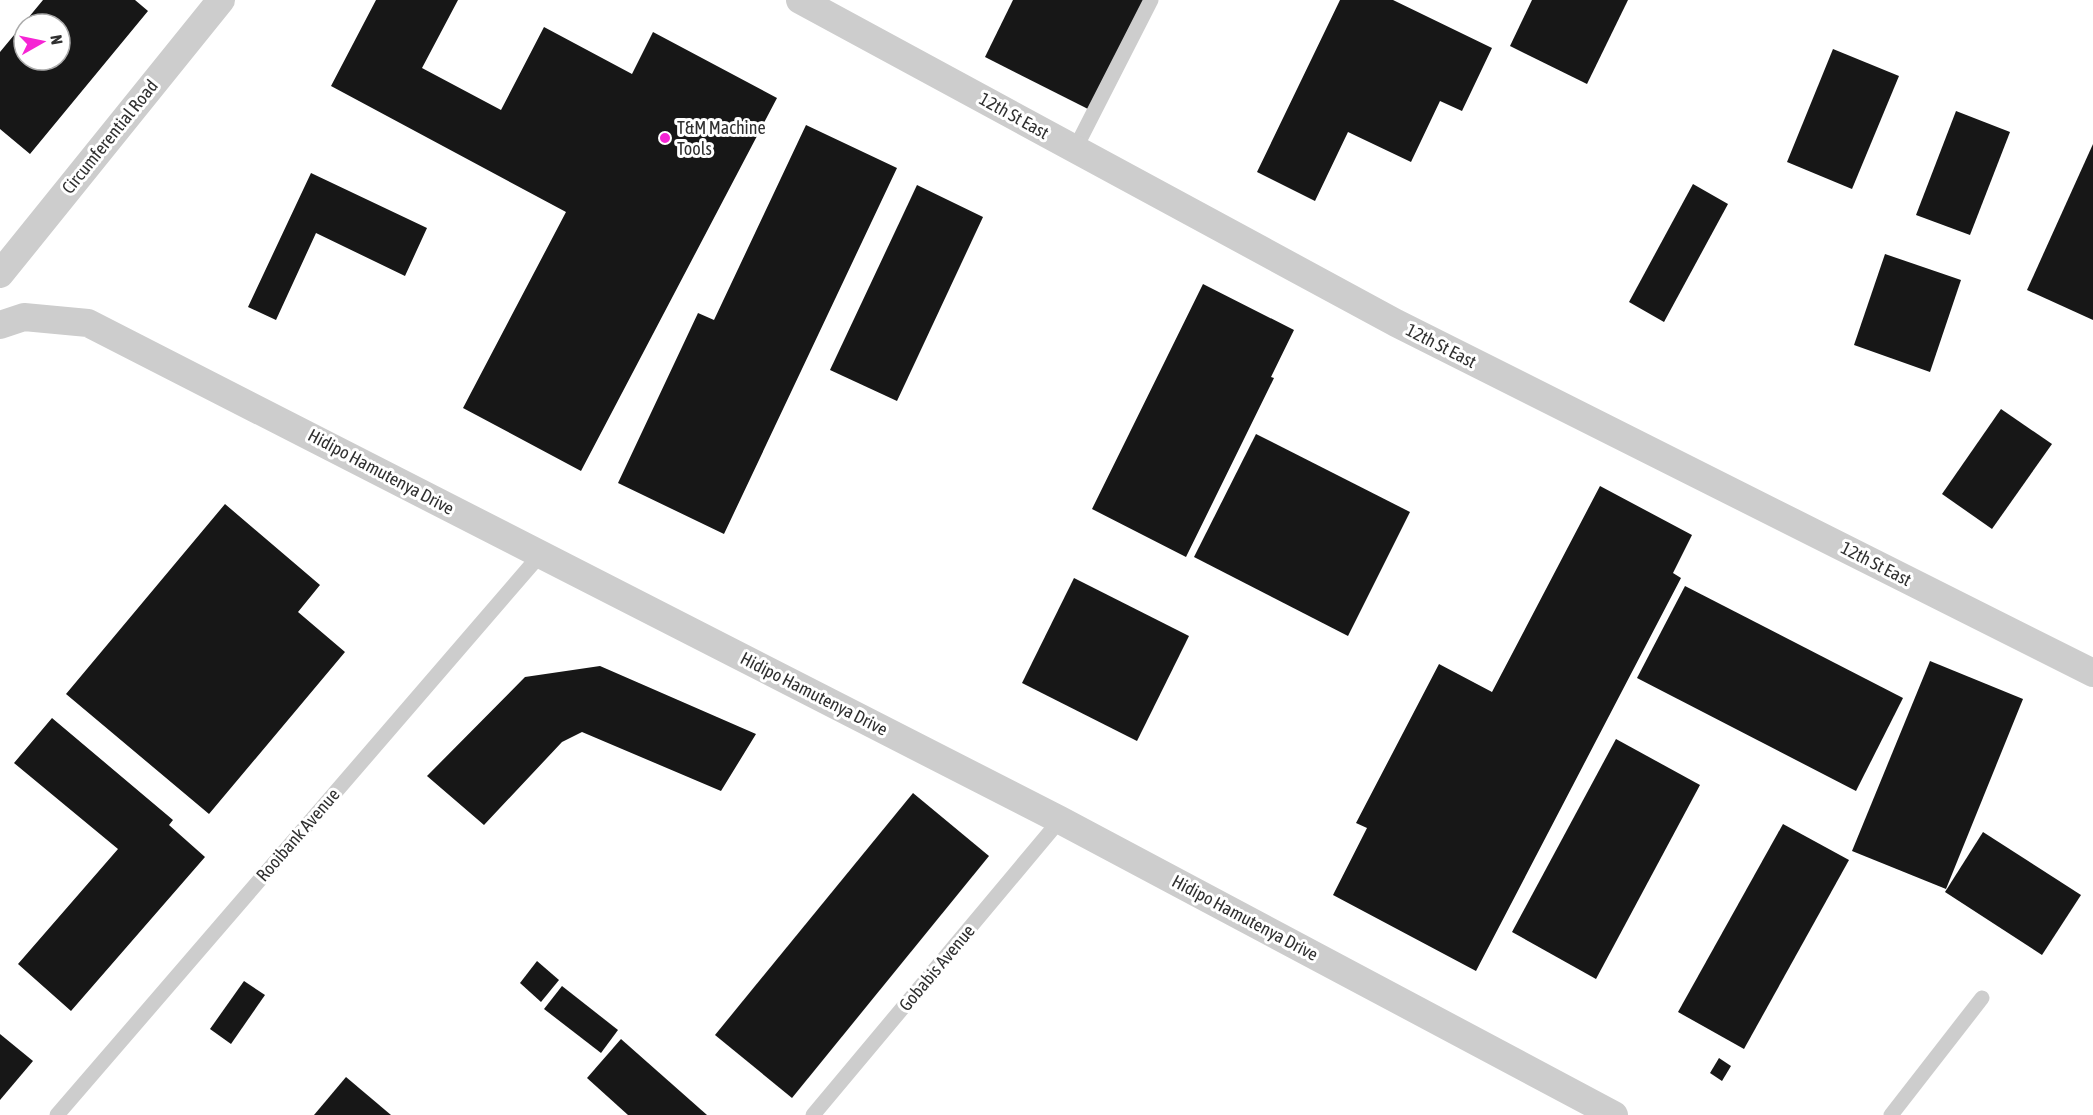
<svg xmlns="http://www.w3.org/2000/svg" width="2093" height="1115" viewBox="0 0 2093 1115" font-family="'Asap Condensed',sans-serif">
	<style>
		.building { fill: #171717; fill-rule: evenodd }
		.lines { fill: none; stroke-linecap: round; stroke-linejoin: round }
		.service { stroke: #cdcdcd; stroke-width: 15 }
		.minor { stroke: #cdcdcd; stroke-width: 28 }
		.poi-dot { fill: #f624d4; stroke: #fff; stroke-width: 2 }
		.labels { text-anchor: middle; stroke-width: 6; stroke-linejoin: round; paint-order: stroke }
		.street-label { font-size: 18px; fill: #303030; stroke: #fff }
		.poi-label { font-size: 18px; fill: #303030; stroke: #fff; text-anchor: start }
	</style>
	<rect width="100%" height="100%" fill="#fff"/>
	<g class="building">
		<path d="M 43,0 L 135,0 L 148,11 L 30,154 L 0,129 L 0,52 ZM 24,24 L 60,24 L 60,60 L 24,60 Z"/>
		<path d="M 376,0 L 458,0 L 422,68 L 501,110 L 544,27 L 632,74 L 653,32 L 777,98 L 581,471 L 463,408 L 566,212 L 331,86 Z"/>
		<path d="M 1013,0 L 1145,0 L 1090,110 L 985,57 Z"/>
		<path d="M 1340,0 L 1393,0 L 1492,48 L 1462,111 L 1440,101 L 1411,162 L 1348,132 L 1315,201 L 1257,172 Z"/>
		<path d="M 1532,0 L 1628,0 L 1587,84 L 1510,46 Z"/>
		<path d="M 1833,49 L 1899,76 L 1852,189 L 1787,162 Z"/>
		<path d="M 1956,111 L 2010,132 L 1970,235 L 1916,215 Z"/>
		<path d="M 806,125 L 897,168 L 724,534 L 618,483 L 698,313 L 714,320 Z"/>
		<path d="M 2093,144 L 2093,320 L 2027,290 Z"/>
		<path d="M 311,173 L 427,228 L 405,276 L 316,233 L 276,320 L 248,307 Z"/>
		<path d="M 1693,184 L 1728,204 L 1664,322 L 1629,302 Z"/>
		<path d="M 917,185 L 983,217 L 897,401 L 830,370 Z"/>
		<path d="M 1885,254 L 1961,280 L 1930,372 L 1854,345 Z"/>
		<path d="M 1203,284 L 1294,330 L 1271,377 L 1274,378 L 1186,557 L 1092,509 Z"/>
		<path d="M 2001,409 L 2052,444 L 1992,529 L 1942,494 Z"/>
		<path d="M 1256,434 L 1410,512 L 1348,636 L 1194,557 Z"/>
		<path d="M 1600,486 L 1692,535 L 1673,573 L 1681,578 L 1476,971 L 1333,895 L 1367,828 L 1356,823 L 1439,664 L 1492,692 Z"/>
		<path d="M 225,504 L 320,585 L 298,612 L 345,652 L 209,814 L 66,694 Z"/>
		<path d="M 1074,578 L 1189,636 L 1137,741 L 1022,683 Z"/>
		<path d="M 1685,586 L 1903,698 L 1856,791 L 1637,678 Z"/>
		<path d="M 1930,661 L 2023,699 L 1946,889 L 1852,851 Z"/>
		<path d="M 600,666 L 756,734 L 721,791 L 582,732 L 562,742 L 484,825 L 427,776 L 525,677 Z"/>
		<path d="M 52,718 L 173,820 L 169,825 L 205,857 L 71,1011 L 18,964 L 118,849 L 14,763 Z"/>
		<path d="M 1616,739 L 1700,785 L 1596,979 L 1512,932 Z"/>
		<path d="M 913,793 L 989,856 L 792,1098 L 715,1035 Z"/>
		<path d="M 1783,824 L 1849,860 L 1744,1049 L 1678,1012 Z"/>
		<path d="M 1983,832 L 2081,895 L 2042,955 L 1945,892 Z"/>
		<path d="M 537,961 L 559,980 L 541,1002 L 520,983 Z"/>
		<path d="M 244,981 L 265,995 L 231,1044 L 210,1029 Z"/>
		<path d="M 562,986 L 618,1030 L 601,1053 L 544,1009 Z"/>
		<path d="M 0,1034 L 33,1061 L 0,1100 Z"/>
		<path d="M 621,1039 L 707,1115 L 628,1115 L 587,1078 Z"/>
		<path d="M 1719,1058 L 1731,1066 L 1722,1081 L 1710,1073 Z"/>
		<path d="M 346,1077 L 391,1115 L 314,1115 Z"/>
	</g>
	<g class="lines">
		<g class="service">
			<path d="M 1075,149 L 1151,0"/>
			<path d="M 57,1115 L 540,555"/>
			<path d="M 813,1115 L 1060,820"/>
			<path d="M 1891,1115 L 1982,998"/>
		</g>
		<g class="minor">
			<path d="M 800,0 L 1396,323 L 2093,673"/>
			<path d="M 0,274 L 221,0"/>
			<path d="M 0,325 L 24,317 L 88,323 L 1060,820 L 1614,1115"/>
		</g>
	</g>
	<circle class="poi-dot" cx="665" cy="138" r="6"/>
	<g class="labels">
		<g class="street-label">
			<text transform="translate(1014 116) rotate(29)" y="6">12th St East</text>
			<text transform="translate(110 137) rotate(-51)" y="6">Circumferential Road</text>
			<text transform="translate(1441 346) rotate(27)" y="6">12th St East</text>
			<text transform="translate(381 472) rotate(28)" y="6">Hidipo Hamutenya Drive</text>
			<text transform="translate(1876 564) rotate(27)" y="6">12th St East</text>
			<text transform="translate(814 694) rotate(27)" y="6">Hidipo Hamutenya Drive</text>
			<text transform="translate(298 835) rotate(-49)" y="6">Rooibank Avenue</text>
			<text transform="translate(1245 918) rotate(28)" y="6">Hidipo Hamutenya Drive</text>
			<text transform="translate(937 968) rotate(-50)" y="6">Gobabis Avenue</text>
		</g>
		<g class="poi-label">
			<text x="677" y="134">T&amp;M Machine<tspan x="677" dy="21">Tools</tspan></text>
		</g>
	</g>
	<g transform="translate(42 42) rotate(81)"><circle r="28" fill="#ffffff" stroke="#acacac" stroke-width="1.5"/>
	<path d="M0-4.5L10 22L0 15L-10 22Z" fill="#f624d4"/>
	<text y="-9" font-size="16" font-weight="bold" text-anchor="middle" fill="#303030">N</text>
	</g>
</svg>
